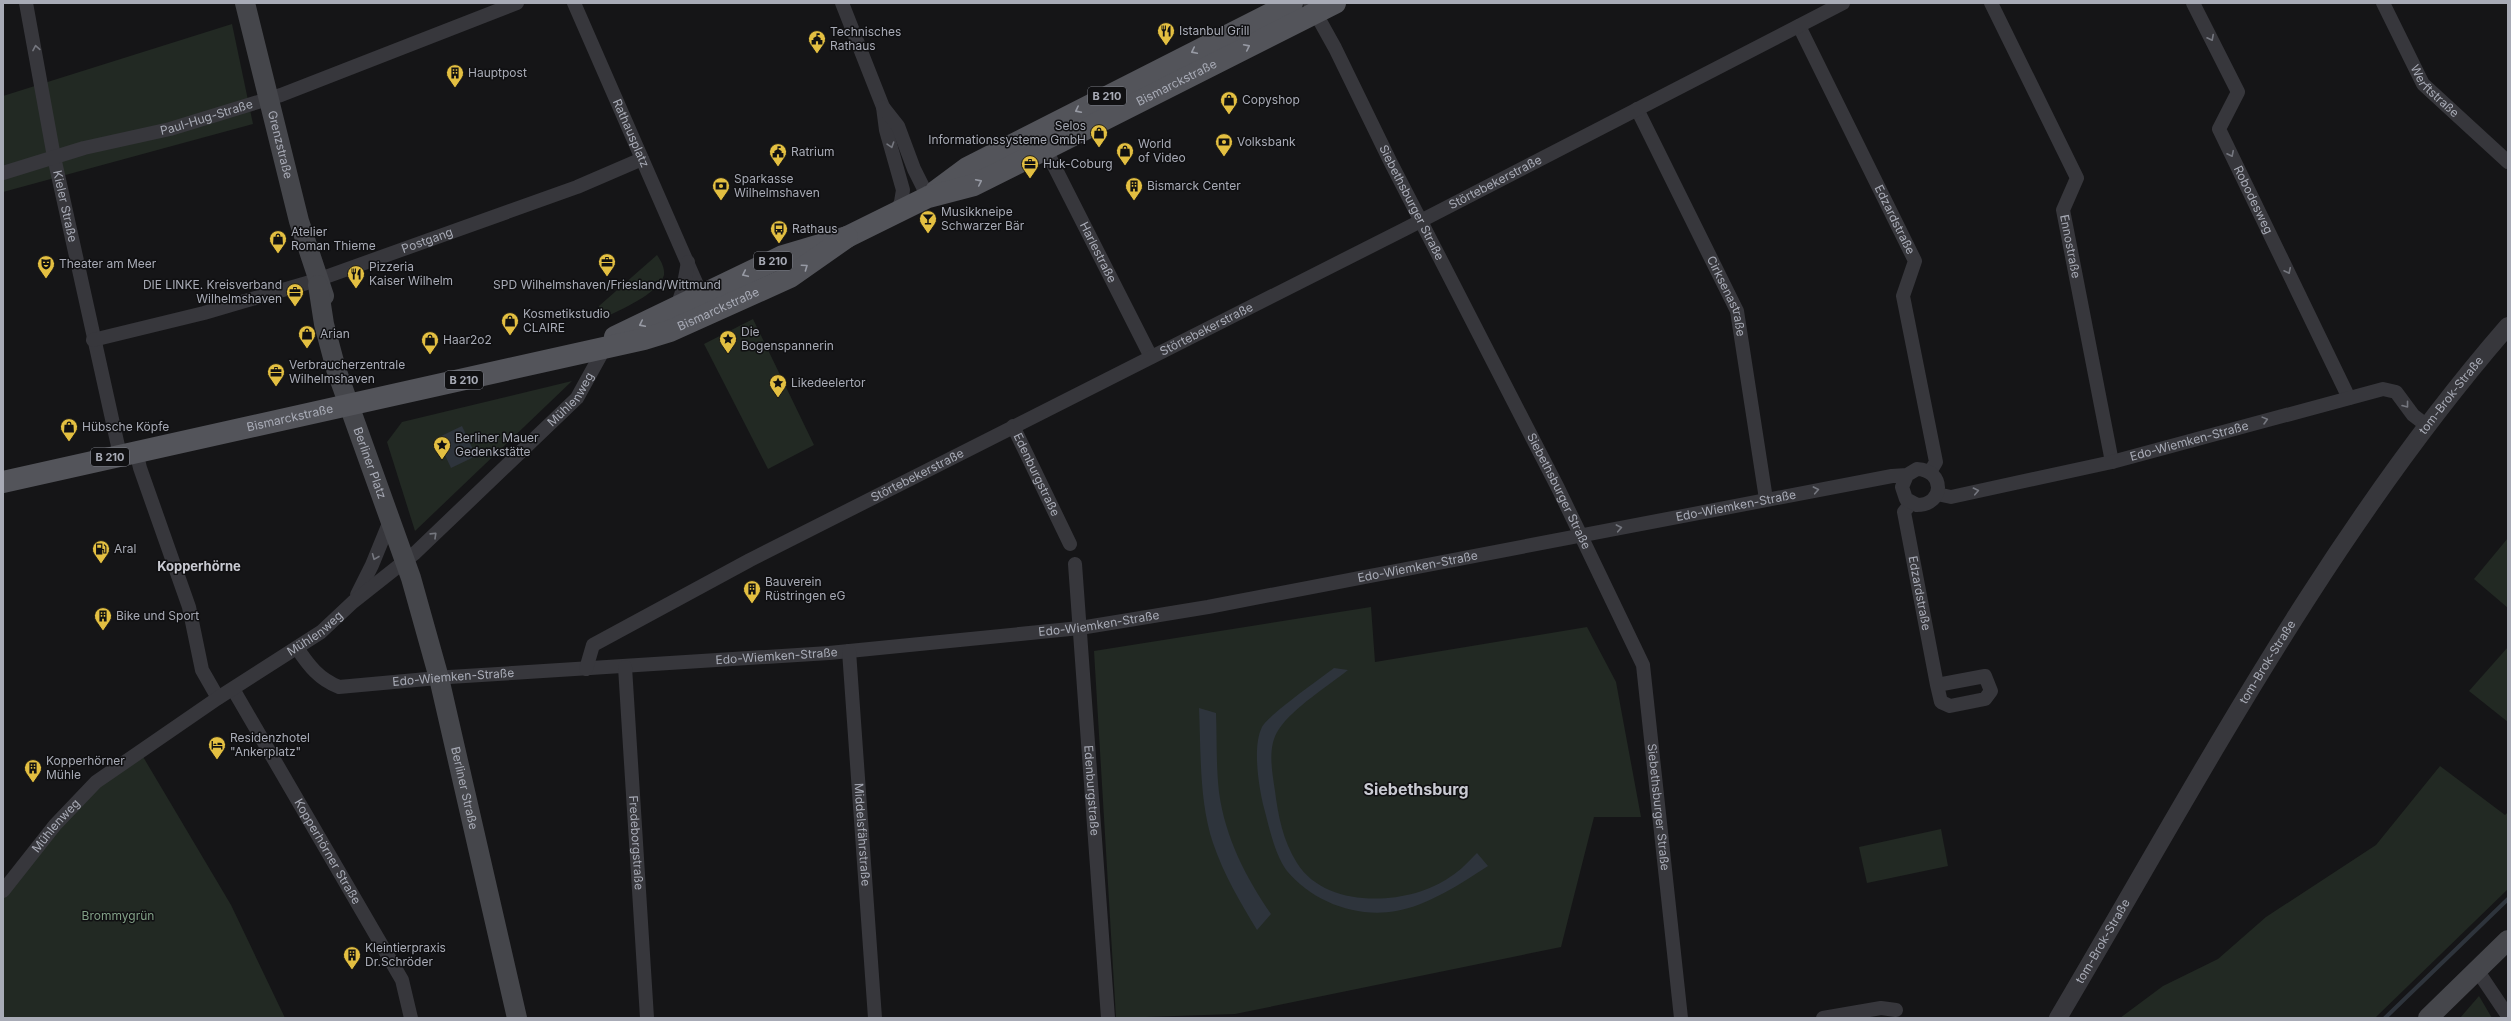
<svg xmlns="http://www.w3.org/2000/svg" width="2511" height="1021" viewBox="0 0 2511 1021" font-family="Inter,sans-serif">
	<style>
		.green { fill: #222923 }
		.water { fill: #2e343c }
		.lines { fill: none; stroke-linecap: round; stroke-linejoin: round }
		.stream { stroke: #2e343c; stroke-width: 4 }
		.minor { stroke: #37373c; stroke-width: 14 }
		.tertiary { stroke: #37373c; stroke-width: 18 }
		.secondary { stroke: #45464b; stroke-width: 20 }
		.primary { stroke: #53545a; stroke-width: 22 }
		.oneway { stroke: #75777f }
		.oneway2 { stroke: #979aa4 }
		.labels { text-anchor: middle; stroke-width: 3; stroke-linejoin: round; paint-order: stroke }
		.shield { fill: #101012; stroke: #7a7c85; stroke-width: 1 }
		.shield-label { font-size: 11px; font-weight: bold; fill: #a8abb6 }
		.poi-label { font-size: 12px; fill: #a8abb6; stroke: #101012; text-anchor: start }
		.street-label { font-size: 12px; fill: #a8abb6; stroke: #101012 }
		.park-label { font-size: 12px; fill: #819f86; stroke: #101012 }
		.neighbourhood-label { font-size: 13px; font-weight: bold; fill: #c9cad2; stroke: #101012 }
		.district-label { font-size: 16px; font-weight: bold; fill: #c9cad2; stroke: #101012 }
	</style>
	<rect width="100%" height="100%" fill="#151517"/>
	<g class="green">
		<path d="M 232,24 L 253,124 L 3,192 L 3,96 Z"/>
		<path d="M 657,255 C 661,261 665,268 664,275 C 659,294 619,310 602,319 L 599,306 Z"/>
		<path d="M 753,319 L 814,445 L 768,469 L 704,344 Z"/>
		<path d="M 572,381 L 415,531 L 387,442 L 402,422 Z"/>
		<path d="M 2508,538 L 2508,608 L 2474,579 Z"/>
		<path d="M 1371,607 L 1375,662 L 1587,627 L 1616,682 L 1641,817 L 1594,817 L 1561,947 L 1235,1014 L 1116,1018 L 1094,651 Z"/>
		<path d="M 2508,647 L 2508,722 L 2469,691 Z"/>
		<path d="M 142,755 L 231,905 L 285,1018 L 3,1018 L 3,898 L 22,871 L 98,785 Z"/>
		<path d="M 2440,766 L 2505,815 L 2508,812 L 2508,889 L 2375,1018 L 2120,1018 L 2163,986 L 2218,959 L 2266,917 L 2376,845 Z"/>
		<path d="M 1941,829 L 1948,866 L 1867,883 L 1859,847 Z"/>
		<path d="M 2479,996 L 2492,1018 L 2460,1018 Z"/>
	</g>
	<g class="water">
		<path d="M 462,426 L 476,456 L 451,468 L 437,438 Z"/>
		<path d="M 1334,668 L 1348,670 C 1327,687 1294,707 1279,729 C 1267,746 1272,771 1275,791 C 1278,815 1283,841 1297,863 C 1326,910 1409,906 1450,877 C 1460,871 1469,861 1477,853 L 1488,866 C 1462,883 1427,906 1396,911 C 1356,918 1313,902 1287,871 C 1275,855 1269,827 1264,808 C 1259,788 1252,747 1262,727 C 1267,716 1321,678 1334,668 Z"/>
		<path d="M 1199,708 L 1216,713 C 1217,739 1216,766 1219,792 C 1225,837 1246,878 1271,914 L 1257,930 C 1240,902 1224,875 1213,843 C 1199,801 1201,752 1199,708 Z"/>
	</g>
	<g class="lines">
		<path class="stream" d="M 2385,1018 L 2508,899"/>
		<g class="minor">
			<path id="s1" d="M 26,3 L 54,157 L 120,455"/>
			<path id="s2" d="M 574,3 L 701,294 L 707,299"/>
			<path d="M 842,3 L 883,107 L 886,130 L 903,190 L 901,202 L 896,213"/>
			<path id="s3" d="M 1310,3 L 1335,48 L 1390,161 L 1558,488 L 1643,665 L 1681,1018"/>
			<path id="s4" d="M 1991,3 L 2077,178 L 2063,210 L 2112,462"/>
			<path id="s5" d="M 2193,3 L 2238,92 L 2219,129 L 2349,398"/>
			<path id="s6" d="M 2383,3 L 2423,84 L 2508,162"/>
			<path id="s7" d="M 1799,26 L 1915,261 L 1903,296 L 1936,462 L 1930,472"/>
			<path d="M 883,107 L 898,126 L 914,169 L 928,197"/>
			<path id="s8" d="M 1637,109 L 1737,311 L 1766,499"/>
			<path id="s9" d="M 1045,148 L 1151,357"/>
			<path id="s10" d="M 3,173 L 84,148 L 170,129 L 281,95 L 517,3"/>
			<path d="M 677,307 L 683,289 L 688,262"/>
			<path id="s11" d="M 93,340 L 204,313 L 317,280 L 577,187 L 642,159"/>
			<path id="s12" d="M 1013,426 L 1070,544"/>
			<path d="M 136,451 L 140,468 L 189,607 L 202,670 L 218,698"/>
			<path id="s13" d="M 1937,494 L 1951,497 L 2112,462 L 2383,389 L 2396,392 L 2413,415 L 2426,425"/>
			<path id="s14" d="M 1911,503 L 1904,512 L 1937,685 L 1941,702 L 1950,706 L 1985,699 L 1991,691 L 1985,676 L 1937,685"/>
			<path id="s15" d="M 1075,564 L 1108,1018"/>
			<path d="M 357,595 L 372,565 L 390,521"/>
			<path id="s16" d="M 297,648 C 309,666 319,679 339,687 L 449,677 L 829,653 L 1080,628 L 1208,607 L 1892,476 L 1907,475 L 1917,469 C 1945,470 1945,505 1917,505 L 1906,499 L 1902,487 L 1907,475"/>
			<path id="s17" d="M 849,651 L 875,1018"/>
			<path id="s18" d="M 625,667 L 647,1018"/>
			<path id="s19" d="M 586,669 L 593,645 L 750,560 L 1405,229 L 1843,3"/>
			<path id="s20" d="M 233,689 L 402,980 L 411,1018"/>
			<path id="s21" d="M 3,891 L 55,825 L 96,782 L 218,698 L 321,632 L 353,602 L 415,553 L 577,398 L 604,349"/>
			<path d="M 2477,970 L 2508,1016"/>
			<path d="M 1823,1018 L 1881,1008 L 1896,1010"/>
		</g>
		<path class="tertiary" id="s22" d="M 2058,1018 C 2197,783 2328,533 2508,326"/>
		<g class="secondary">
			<path id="s23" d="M 245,3 L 299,221 L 324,296"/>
			<path id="s24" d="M 318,285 L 324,324 L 336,369 L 411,578 L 439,678 L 517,1018"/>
			<path d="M 2428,1018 L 2508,940"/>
		</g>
		<g class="primary">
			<path d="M 936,191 L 967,168 L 1292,3"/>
			<path id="s25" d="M 615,337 L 783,256 L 847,237 L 928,197 L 974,185 L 1335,3"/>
			<path id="s26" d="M 3,482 L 644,339 L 670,331 L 790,277 L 847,237"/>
		</g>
	</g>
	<defs><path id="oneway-chevron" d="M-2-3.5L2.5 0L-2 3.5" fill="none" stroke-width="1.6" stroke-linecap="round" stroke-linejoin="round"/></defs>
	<g class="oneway">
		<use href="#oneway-chevron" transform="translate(2211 38) rotate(63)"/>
		<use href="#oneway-chevron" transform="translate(36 48) rotate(-100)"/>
		<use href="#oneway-chevron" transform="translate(891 145) rotate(72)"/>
		<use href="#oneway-chevron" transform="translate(2231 154) rotate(64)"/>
		<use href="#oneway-chevron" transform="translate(2288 271) rotate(64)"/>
		<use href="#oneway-chevron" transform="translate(2406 405) rotate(52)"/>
		<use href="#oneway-chevron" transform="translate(2265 420) rotate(-15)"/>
		<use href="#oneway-chevron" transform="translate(1816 490) rotate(-11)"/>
		<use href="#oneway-chevron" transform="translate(1976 491) rotate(-12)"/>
		<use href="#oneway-chevron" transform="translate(1619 528) rotate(-11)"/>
		<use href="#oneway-chevron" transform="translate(434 535) rotate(-44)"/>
		<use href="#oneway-chevron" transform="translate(375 557) rotate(112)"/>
	</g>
	<g class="oneway2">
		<use href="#oneway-chevron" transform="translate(1247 47) rotate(-26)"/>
		<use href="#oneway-chevron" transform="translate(1194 51) rotate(154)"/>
		<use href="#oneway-chevron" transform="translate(1078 110) rotate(153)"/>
		<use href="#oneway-chevron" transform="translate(979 182) rotate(-26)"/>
		<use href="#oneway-chevron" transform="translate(805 267) rotate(-35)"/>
		<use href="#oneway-chevron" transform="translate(745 274) rotate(155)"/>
		<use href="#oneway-chevron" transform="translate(642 324) rotate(154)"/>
	</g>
	<defs>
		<g id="restaurant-pin" transform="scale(0.9)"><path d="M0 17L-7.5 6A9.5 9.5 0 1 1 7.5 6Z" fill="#e3bf41" stroke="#101012"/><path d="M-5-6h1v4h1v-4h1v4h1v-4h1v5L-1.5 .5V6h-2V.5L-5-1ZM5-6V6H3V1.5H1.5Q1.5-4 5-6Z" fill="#111"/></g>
		<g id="civic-pin" transform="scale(0.9)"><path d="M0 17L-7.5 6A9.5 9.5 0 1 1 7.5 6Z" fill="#e3bf41" stroke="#101012"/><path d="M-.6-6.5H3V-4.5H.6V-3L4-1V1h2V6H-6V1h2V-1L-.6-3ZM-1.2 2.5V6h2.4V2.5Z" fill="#111"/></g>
		<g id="building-pin" transform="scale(0.9)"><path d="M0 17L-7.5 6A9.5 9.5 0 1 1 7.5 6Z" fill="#e3bf41" stroke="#101012"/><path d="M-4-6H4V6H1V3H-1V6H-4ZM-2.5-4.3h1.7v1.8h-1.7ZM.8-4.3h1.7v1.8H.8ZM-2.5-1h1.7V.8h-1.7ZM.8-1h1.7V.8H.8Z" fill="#111"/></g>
		<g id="shop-pin" transform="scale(0.9)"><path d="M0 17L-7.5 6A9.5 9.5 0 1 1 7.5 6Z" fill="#e3bf41" stroke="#101012"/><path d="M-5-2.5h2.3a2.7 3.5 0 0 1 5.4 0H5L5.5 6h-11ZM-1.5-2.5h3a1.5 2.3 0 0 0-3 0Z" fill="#111"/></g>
		<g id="bank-pin" transform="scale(0.9)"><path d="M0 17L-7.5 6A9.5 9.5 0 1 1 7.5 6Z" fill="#e3bf41" stroke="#101012"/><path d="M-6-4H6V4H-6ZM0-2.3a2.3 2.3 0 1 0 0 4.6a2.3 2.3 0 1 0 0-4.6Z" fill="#111"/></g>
		<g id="office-pin" transform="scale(0.9)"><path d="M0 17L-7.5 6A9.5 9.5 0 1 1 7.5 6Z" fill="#e3bf41" stroke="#101012"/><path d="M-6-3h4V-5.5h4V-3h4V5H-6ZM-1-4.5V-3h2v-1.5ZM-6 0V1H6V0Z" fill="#111"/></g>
		<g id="bar-pin" transform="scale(0.9)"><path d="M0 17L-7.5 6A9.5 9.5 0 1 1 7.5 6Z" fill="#e3bf41" stroke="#101012"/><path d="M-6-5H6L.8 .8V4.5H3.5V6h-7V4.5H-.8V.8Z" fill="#111"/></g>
		<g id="bus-pin" transform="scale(0.9)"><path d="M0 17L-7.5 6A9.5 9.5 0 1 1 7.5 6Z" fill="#e3bf41" stroke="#101012"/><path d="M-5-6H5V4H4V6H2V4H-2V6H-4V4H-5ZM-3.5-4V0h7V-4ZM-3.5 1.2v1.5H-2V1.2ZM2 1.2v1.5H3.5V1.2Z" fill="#111"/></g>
		<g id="theatre-pin" transform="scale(0.9)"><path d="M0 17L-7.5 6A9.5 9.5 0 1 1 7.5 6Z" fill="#e3bf41" stroke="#101012"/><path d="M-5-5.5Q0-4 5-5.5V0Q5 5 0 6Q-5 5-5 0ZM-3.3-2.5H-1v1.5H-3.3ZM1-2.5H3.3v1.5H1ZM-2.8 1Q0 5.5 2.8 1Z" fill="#111"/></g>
		<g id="sight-pin" transform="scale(0.9)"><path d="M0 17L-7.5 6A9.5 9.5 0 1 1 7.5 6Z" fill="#e3bf41" stroke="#101012"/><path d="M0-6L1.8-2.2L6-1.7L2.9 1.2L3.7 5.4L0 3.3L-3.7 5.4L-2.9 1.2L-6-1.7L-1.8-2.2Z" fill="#111"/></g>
		<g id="fuel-pin" transform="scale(0.9)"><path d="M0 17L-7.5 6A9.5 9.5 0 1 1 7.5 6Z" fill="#e3bf41" stroke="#101012"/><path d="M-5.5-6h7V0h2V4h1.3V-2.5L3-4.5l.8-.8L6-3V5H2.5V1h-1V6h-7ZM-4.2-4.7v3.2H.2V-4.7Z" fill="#111"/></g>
		<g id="hotel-pin" transform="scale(0.9)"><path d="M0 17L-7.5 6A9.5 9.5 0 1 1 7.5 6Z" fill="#e3bf41" stroke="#101012"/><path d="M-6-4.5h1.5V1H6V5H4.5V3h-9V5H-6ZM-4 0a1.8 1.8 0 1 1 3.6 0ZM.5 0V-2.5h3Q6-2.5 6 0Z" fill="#111"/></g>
	</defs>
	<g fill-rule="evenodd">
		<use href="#restaurant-pin" x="1166" y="31"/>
		<use href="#civic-pin" x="817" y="39"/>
		<use href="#building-pin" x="455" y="73"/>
		<use href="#shop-pin" x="1229" y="100"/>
		<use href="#shop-pin" x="1099" y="133"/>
		<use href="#bank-pin" x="1224" y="142"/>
		<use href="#shop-pin" x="1125" y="151"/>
		<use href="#civic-pin" x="778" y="152"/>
		<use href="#office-pin" x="1030" y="164"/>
		<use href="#bank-pin" x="721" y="186"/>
		<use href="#building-pin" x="1134" y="186"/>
		<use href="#bar-pin" x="928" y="219"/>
		<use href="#bus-pin" x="779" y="229"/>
		<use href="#shop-pin" x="278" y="239"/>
		<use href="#office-pin" x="607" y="262"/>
		<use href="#theatre-pin" x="46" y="264"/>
		<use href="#restaurant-pin" x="356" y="274"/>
		<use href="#office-pin" x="295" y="292"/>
		<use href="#shop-pin" x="510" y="321"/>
		<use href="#shop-pin" x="307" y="334"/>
		<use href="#sight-pin" x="728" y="339"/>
		<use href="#shop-pin" x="430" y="340"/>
		<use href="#office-pin" x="276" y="372"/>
		<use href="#sight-pin" x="778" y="383"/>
		<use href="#shop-pin" x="69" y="427"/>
		<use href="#sight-pin" x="442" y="445"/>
		<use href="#fuel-pin" x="101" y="549"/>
		<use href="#building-pin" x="752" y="589"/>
		<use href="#building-pin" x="103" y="616"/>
		<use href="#hotel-pin" x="217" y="745"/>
		<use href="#building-pin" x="33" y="768"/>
		<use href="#building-pin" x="352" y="955"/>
	</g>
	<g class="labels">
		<g class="shield">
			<rect x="1088" y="87" width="38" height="18" rx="3"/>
			<rect x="754" y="252" width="38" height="18" rx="3"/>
			<rect x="445" y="371" width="38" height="18" rx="3"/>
			<rect x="91" y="448" width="38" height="18" rx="3"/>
		</g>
		<g class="shield-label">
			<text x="1107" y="100">B 210</text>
			<text x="773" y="265">B 210</text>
			<text x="464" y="384">B 210</text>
			<text x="110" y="461">B 210</text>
		</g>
		<g class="poi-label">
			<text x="1179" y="35">Istanbul Grill</text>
			<text x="830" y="36">Technisches<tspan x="830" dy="14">Rathaus</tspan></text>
			<text x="468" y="77">Hauptpost</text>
			<text x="1242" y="104">Copyshop</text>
			<text x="1086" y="130" text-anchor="end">Selos<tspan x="1086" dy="14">Informationssysteme GmbH</tspan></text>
			<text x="1237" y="146">Volksbank</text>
			<text x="1138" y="148">World<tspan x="1138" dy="14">of Video</tspan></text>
			<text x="791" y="156">Ratrium</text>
			<text x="1043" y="168">Huk-Coburg</text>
			<text x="734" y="183">Sparkasse<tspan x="734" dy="14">Wilhelmshaven</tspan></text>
			<text x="1147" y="190">Bismarck Center</text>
			<text x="941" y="216">Musikkneipe<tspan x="941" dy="14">Schwarzer Bär</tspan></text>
			<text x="792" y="233">Rathaus</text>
			<text x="291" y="236">Atelier<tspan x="291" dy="14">Roman Thieme</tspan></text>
			<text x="59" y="268">Theater am Meer</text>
			<text x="369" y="271">Pizzeria<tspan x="369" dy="14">Kaiser Wilhelm</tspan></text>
			<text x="282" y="289" text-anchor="end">DIE LINKE. Kreisverband<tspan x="282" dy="14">Wilhelmshaven</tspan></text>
			<text x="607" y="289" text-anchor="middle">SPD Wilhelmshaven/Friesland/Wittmund</text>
			<text x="523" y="318">Kosmetikstudio<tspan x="523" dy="14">CLAIRE</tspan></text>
			<text x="741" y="336">Die<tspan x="741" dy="14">Bogenspannerin</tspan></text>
			<text x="320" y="338">Arian</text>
			<text x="443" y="344">Haar2o2</text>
			<text x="289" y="369">Verbraucherzentrale<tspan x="289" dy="14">Wilhelmshaven</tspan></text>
			<text x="791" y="387">Likedeelertor</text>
			<text x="82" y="431">Hübsche Köpfe</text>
			<text x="455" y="442">Berliner Mauer<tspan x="455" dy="14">Gedenkstätte</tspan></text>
			<text x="114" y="553">Aral</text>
			<text x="765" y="586">Bauverein<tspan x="765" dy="14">Rüstringen eG</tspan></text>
			<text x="116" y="620">Bike und Sport</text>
			<text x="230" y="742">Residenzhotel<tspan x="230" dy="14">"Ankerplatz"</tspan></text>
			<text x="46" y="765">Kopperhörner<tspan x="46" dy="14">Mühle</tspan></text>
			<text x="365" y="952">Kleintierpraxis<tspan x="365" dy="14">Dr.Schröder</tspan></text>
		</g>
		<g class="street-label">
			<text dy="4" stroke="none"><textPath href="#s25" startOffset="618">Bismarckstraße</textPath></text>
			<text dy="4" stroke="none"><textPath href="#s6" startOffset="103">Werftstraße</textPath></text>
			<text dy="4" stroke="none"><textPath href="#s10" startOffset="211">Paul-Hug-Straße</textPath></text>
			<text dy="4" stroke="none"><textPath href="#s2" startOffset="142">Rathausplatz</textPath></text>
			<text dy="4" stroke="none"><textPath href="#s23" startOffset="146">Grenzstraße</textPath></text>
			<text dy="4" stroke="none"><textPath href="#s19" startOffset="1039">Störtebekerstraße</textPath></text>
			<text dy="4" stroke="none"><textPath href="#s5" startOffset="220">Robodesweg</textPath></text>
			<text dy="4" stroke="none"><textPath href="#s3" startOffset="224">Siebethsburger Straße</textPath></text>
			<text dy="4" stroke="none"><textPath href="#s1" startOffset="207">Kieler Straße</textPath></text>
			<text dy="4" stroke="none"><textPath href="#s7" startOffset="216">Edzardstraße</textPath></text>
			<text dy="4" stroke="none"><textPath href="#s11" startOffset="349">Postgang</textPath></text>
			<text dy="4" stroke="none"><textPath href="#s4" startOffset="267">Ennostraße</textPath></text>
			<text dy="4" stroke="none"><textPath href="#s9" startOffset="117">Harlestraße</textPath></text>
			<text dy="4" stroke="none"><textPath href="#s8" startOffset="208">Cirksenastraße</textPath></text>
			<text dy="4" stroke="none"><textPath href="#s26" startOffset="737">Bismarckstraße</textPath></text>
			<text dy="4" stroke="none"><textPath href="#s19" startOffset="715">Störtebekerstraße</textPath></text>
			<text dy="4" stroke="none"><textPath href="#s22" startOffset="737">tom-Brok-Straße</textPath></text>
			<text dy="4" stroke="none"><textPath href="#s21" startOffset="756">Mühlenweg</textPath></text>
			<text dy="4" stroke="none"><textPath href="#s26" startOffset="294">Bismarckstraße</textPath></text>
			<text dy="4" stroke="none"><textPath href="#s13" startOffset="259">Edo-Wiemken-Straße</textPath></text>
			<text dy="4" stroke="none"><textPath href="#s24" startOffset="186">Berliner Platz</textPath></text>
			<text dy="4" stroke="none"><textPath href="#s19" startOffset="391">Störtebekerstraße</textPath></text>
			<text dy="4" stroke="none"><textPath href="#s12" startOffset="54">Edenburgstraße</textPath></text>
			<text dy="4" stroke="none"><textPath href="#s3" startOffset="548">Siebethsburger Straße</textPath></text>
			<text dy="4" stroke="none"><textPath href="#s16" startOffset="1469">Edo-Wiemken-Straße</textPath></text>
			<text dy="4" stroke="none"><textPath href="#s16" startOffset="1145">Edo-Wiemken-Straße</textPath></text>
			<text dy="4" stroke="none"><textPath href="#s14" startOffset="94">Edzardstraße</textPath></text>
			<text dy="4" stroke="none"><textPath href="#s16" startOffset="821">Edo-Wiemken-Straße</textPath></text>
			<text dy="4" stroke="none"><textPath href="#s21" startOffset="408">Mühlenweg</textPath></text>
			<text dy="4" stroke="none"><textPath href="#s16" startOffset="497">Edo-Wiemken-Straße</textPath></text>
			<text dy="4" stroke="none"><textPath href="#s22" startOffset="413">tom-Brok-Straße</textPath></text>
			<text dy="4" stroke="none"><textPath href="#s16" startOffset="173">Edo-Wiemken-Straße</textPath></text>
			<text dy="4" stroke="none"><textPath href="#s24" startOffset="525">Berliner Straße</textPath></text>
			<text dy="4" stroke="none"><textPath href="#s15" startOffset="227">Edenburgstraße</textPath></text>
			<text dy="4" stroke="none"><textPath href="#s3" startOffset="884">Siebethsburger Straße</textPath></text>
			<text dy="4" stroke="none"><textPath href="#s21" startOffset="84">Mühlenweg</textPath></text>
			<text dy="4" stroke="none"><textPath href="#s17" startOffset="184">Middelsfährstraße</textPath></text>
			<text dy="4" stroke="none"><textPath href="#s18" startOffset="176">Fredeborgstraße</textPath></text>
			<text dy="4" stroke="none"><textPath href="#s20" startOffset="188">Kopperhörner Straße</textPath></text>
			<text dy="4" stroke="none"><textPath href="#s22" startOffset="89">tom-Brok-Straße</textPath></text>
		</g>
		<g class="park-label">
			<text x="118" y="920">Brommygrün</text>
		</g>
		<g class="neighbourhood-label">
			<text x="199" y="571">Kopperhörne</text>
		</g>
		<g class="district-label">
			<text x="1416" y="795">Siebethsburg</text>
		</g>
	</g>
	<rect width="2511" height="1021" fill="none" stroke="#a8abb6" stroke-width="8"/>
</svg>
